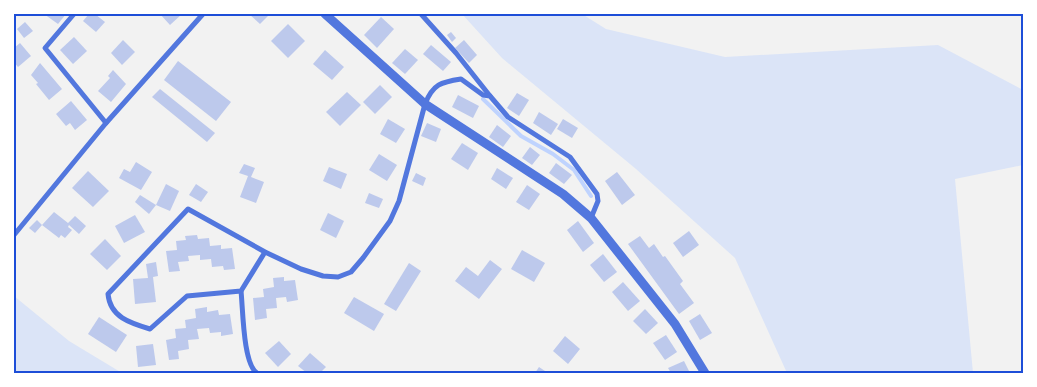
<svg xmlns="http://www.w3.org/2000/svg" width="1037" height="387" viewBox="0 0 1037 387" font-family="Lato,sans-serif">
	<style>
		.green { fill: #dbe4f7 }
		.lines { fill: none; stroke-linecap: round; stroke-linejoin: round }
		.stream { stroke: #bfd3fe; stroke-width: 4 }
		.building { fill: #bdc9ec }
		.minor { stroke: #5277de; stroke-width: 5 }
		.tertiary { stroke: #5277de; stroke-width: 9 }
		.neatline { fill: none; stroke: #1d4ed8; stroke-width: 2 }
	</style>
	<rect width="100%" height="100%" fill="#f2f2f2"/>
	<g class="green">
		<path d="M 462,14 L 582,14 L 606,29 L 725,57 L 938,45 L 1023,90 L 1023,165 L 955,179 L 973,373 L 787,373 L 735,258 L 636,169 L 502,58 Z"/>
		<path d="M 14,296 L 69,341 L 122,373 L 14,373 Z"/>
	</g>
	<g class="lines">
		<path class="stream" d="M 483,99 L 521,136 L 553,154 L 574,170 L 591,196"/>
	</g>
	<g class="building">
		<path d="M 44,14 L 66,14 L 58,24 Z"/>
		<path d="M 89,14 L 95,14 L 105,22 L 96,32 L 83,21 Z"/>
		<path d="M 160,14 L 182,14 L 170,25 Z"/>
		<path d="M 249,14 L 270,14 L 260,24 Z"/>
		<path d="M 381,17 L 394,29 L 377,48 L 364,35 Z"/>
		<path d="M 25,22 L 33,31 L 24,38 L 17,29 Z"/>
		<path d="M 288,24 L 305,41 L 288,58 L 271,41 Z"/>
		<path d="M 451,32 L 456,38 L 452,42 L 447,35 Z"/>
		<path d="M 74,37 L 87,51 L 73,64 L 60,50 Z"/>
		<path d="M 123,40 L 135,52 L 122,65 L 111,53 Z"/>
		<path d="M 464,40 L 477,55 L 469,63 L 455,48 Z"/>
		<path d="M 20,43 L 31,56 L 18,67 L 14,62 L 14,48 Z"/>
		<path d="M 431,45 L 451,62 L 443,71 L 423,54 Z"/>
		<path d="M 405,49 L 418,60 L 405,74 L 392,63 Z"/>
		<path d="M 325,50 L 344,67 L 332,80 L 313,64 Z"/>
		<path d="M 178,61 L 231,102 L 216,121 L 164,80 Z"/>
		<path d="M 40,63 L 62,89 L 49,100 L 36,84 L 38,83 L 31,75 Z"/>
		<path d="M 113,70 L 126,84 L 111,102 L 98,91 L 110,78 L 108,76 Z"/>
		<path d="M 380,85 L 392,97 L 375,114 L 363,102 Z"/>
		<path d="M 160,89 L 215,133 L 207,142 L 152,97 Z"/>
		<path d="M 347,92 L 361,105 L 340,126 L 326,112 Z"/>
		<path d="M 517,93 L 529,100 L 519,116 L 507,108 Z"/>
		<path d="M 458,95 L 479,106 L 473,118 L 452,107 Z"/>
		<path d="M 71,101 L 87,120 L 75,130 L 70,123 L 66,126 L 56,114 Z"/>
		<path d="M 539,112 L 558,124 L 551,135 L 533,123 Z"/>
		<path d="M 388,119 L 405,129 L 396,143 L 380,134 Z"/>
		<path d="M 563,119 L 578,128 L 572,138 L 557,129 Z"/>
		<path d="M 427,123 L 441,129 L 436,142 L 421,136 Z"/>
		<path d="M 497,125 L 511,136 L 503,147 L 489,137 Z"/>
		<path d="M 462,143 L 478,153 L 468,170 L 451,159 Z"/>
		<path d="M 530,147 L 540,155 L 532,165 L 522,158 Z"/>
		<path d="M 379,154 L 397,165 L 387,181 L 369,170 Z"/>
		<path d="M 136,162 L 152,172 L 141,190 L 119,178 L 124,169 L 130,172 Z"/>
		<path d="M 556,163 L 572,175 L 564,184 L 549,173 Z"/>
		<path d="M 244,164 L 255,168 L 251,177 L 264,182 L 256,203 L 240,197 L 248,176 L 239,173 Z"/>
		<path d="M 329,167 L 347,174 L 341,189 L 323,181 Z"/>
		<path d="M 497,168 L 513,178 L 506,189 L 491,179 Z"/>
		<path d="M 88,171 L 109,191 L 93,207 L 72,188 Z"/>
		<path d="M 617,172 L 635,195 L 622,205 L 605,181 Z"/>
		<path d="M 416,173 L 426,178 L 423,186 L 412,181 Z"/>
		<path d="M 166,184 L 179,191 L 170,211 L 156,205 Z"/>
		<path d="M 196,184 L 208,192 L 201,202 L 189,195 Z"/>
		<path d="M 527,185 L 540,194 L 529,210 L 516,202 Z"/>
		<path d="M 369,193 L 383,199 L 379,208 L 365,203 Z"/>
		<path d="M 140,195 L 156,205 L 149,214 L 135,202 Z"/>
		<path d="M 54,212 L 68,223 L 75,216 L 86,226 L 79,234 L 69,225 L 68,227 L 72,230 L 65,238 L 61,235 L 59,238 L 42,225 Z"/>
		<path d="M 328,213 L 344,221 L 336,238 L 320,230 Z"/>
		<path d="M 135,215 L 145,232 L 124,243 L 115,226 Z"/>
		<path d="M 37,220 L 42,225 L 35,233 L 29,228 Z"/>
		<path d="M 578,221 L 594,243 L 583,252 L 567,230 Z"/>
		<path d="M 689,231 L 699,245 L 683,257 L 673,243 Z"/>
		<path d="M 197,235 L 198,239 L 209,238 L 210,246 L 221,245 L 221,249 L 232,248 L 235,269 L 224,270 L 223,266 L 212,267 L 211,259 L 200,260 L 200,255 L 188,256 L 189,261 L 178,262 L 180,271 L 169,272 L 166,251 L 177,250 L 176,241 L 186,240 L 185,236 Z"/>
		<path d="M 640,236 L 649,248 L 654,244 L 663,257 L 665,256 L 683,281 L 680,284 L 694,303 L 679,314 L 628,244 Z"/>
		<path d="M 105,239 L 121,256 L 107,270 L 90,254 Z"/>
		<path d="M 522,250 L 545,263 L 534,282 L 511,269 Z"/>
		<path d="M 603,254 L 617,272 L 604,282 L 590,265 Z"/>
		<path d="M 490,260 L 502,269 L 479,299 L 455,281 L 466,267 L 478,276 Z"/>
		<path d="M 156,262 L 158,276 L 153,277 L 156,302 L 135,304 L 133,279 L 148,278 L 146,264 Z"/>
		<path d="M 409,263 L 421,271 L 396,311 L 384,304 Z"/>
		<path d="M 284,277 L 284,281 L 295,280 L 298,300 L 287,302 L 286,297 L 276,298 L 277,308 L 266,309 L 267,318 L 255,320 L 253,298 L 264,297 L 263,289 L 274,287 L 273,278 Z"/>
		<path d="M 623,282 L 640,301 L 628,311 L 612,292 Z"/>
		<path d="M 354,297 L 384,314 L 374,331 L 344,313 Z"/>
		<path d="M 207,307 L 207,312 L 218,310 L 219,315 L 230,314 L 233,334 L 221,336 L 221,332 L 210,333 L 209,328 L 197,329 L 199,339 L 188,340 L 189,349 L 178,351 L 179,359 L 169,360 L 166,340 L 176,338 L 175,329 L 186,328 L 185,320 L 196,318 L 195,309 Z"/>
		<path d="M 645,309 L 658,323 L 646,334 L 633,321 Z"/>
		<path d="M 700,314 L 712,333 L 700,340 L 689,321 Z"/>
		<path d="M 99,317 L 127,335 L 116,352 L 88,334 Z"/>
		<path d="M 666,335 L 677,352 L 665,360 L 653,343 Z"/>
		<path d="M 565,336 L 580,349 L 568,364 L 553,351 Z"/>
		<path d="M 279,341 L 291,354 L 278,367 L 265,353 Z"/>
		<path d="M 153,344 L 156,365 L 138,367 L 136,346 Z"/>
		<path d="M 310,353 L 326,367 L 320,373 L 307,373 L 298,366 Z"/>
		<path d="M 684,361 L 690,373 L 671,373 L 668,368 Z"/>
		<path d="M 539,367 L 548,373 L 535,373 Z"/>
	</g>
	<g class="lines">
		<g class="minor">
			<path d="M 74,14 L 45,48 L 106,123"/>
			<path d="M 421,14 L 456,53 L 490,96"/>
			<path d="M 14,235 L 106,123 L 203,14"/>
			<path d="M 265,252 L 241,291 L 187,296 L 150,329 C 130,323 110,317 108,294 L 188,209 L 265,252 L 301,269 L 323,276 L 338,277 L 351,272 L 363,258 L 390,221 L 399,201 L 425,104 C 433,84 441,82 461,79 L 483,95 L 490,96 L 508,117 L 570,157 L 597,194 L 598,201 L 591,218"/>
			<path d="M 241,291 C 243,309 243,364 257,373"/>
		</g>
		<path class="tertiary" d="M 325,14 L 425,104 L 563,194 L 591,218 L 675,324 L 705,373"/>
	</g>
	<rect width="1037" height="387" fill="none" stroke="#ffffff" stroke-width="30"/>
	<rect x="15" y="15" width="1007" height="357" class="neatline"/>
</svg>
